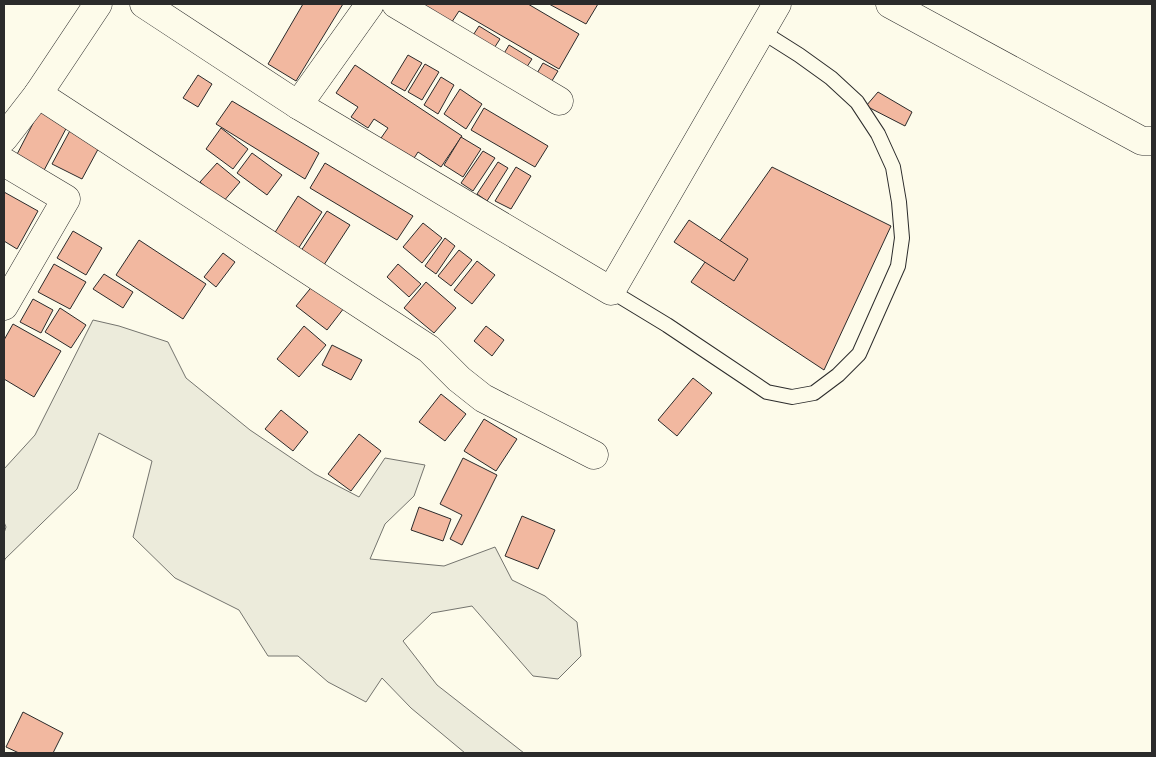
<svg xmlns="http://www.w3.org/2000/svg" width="1156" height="757" viewBox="0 0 1156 757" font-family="Rubik,sans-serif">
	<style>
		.green { fill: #ecebdb; stroke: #74746e }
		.building { fill: #f2b8a0; stroke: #2b2b2b }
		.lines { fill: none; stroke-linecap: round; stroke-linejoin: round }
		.service-casing { stroke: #2b2b2b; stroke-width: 16 }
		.minor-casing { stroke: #2b2b2b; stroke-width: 29 }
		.service { stroke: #fdfbea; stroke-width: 14 }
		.minor { stroke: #fdfbea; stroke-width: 28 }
	</style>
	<rect width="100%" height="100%" fill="#fdfbea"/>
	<path class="green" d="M 93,320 L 119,326 L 168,342 L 186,378 L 250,430 L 315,474 L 359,497 L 385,458 L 425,465 L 414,496 L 385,524 L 370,559 L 444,566 L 495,547 L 512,580 L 545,596 L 577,622 L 581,656 L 558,679 L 533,676 L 472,606 L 432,613 L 403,641 L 437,685 L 524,753 L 465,753 L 411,708 L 382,678 L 366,702 L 328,682 L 298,656 L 268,656 L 239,610 L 175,578 L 133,537 L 152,461 L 99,433 L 77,489 L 5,559 L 4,563 L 4,533 L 6,527 L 4,522 L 4,469 L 35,435 Z"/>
	<g class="building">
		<path d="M 303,4 L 343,4 L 296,81 L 268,64 Z"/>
		<path d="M 406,4 L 528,4 L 579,34 L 559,69 L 459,11 L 448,28 Z"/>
		<path d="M 549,4 L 598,4 L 586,24 Z"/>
		<path d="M 479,26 L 500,39 L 489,56 L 468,43 Z"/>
		<path d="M 509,45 L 532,59 L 521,76 L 499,62 Z"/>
		<path d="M 408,55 L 422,63 L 405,91 L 391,83 Z"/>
		<path d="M 543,63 L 558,71 L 550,84 L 536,75 Z"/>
		<path d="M 425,64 L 439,72 L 422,100 L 408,92 Z"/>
		<path d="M 355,65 L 462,136 L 441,167 L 418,152 L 411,163 L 379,141 L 388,128 L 374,119 L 368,128 L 351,117 L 358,107 L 336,93 Z"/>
		<path d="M 198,75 L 212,84 L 198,107 L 183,98 Z"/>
		<path d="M 441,77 L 454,85 L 438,114 L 424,105 Z"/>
		<path d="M 460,89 L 482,104 L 466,129 L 444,114 Z"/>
		<path d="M 878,92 L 912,112 L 905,126 L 866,106 Z"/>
		<path d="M 232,101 L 319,153 L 305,179 L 216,124 Z"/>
		<path d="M 41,108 L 69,123 L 41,176 L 13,162 Z"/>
		<path d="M 484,108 L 548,146 L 535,167 L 471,130 Z"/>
		<path d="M 73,125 L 103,140 L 82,179 L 52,164 Z"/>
		<path d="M 221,128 L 248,149 L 233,169 L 206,149 Z"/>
		<path d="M 461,137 L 481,149 L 463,177 L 444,165 Z"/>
		<path d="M 483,151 L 495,158 L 473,191 L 461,183 Z"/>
		<path d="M 252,153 L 282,175 L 267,195 L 237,173 Z"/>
		<path d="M 498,162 L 508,168 L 487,201 L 477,194 Z"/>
		<path d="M 217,163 L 240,182 L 223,202 L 200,182 Z"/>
		<path d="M 325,163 L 413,216 L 397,240 L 310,188 Z"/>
		<path d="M 516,167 L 531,176 L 511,209 L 495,201 Z"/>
		<path d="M 772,167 L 891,226 L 824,370 L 691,282 Z"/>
		<path d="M 4,192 L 38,211 L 17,249 L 4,241 Z"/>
		<path d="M 298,196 L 322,212 L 298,249 L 274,234 Z"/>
		<path d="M 327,211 L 350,225 L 320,271 L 297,257 Z"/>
		<path d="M 689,220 L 748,259 L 734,281 L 674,242 Z"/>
		<path d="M 423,223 L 442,238 L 422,263 L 403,247 Z"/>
		<path d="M 73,231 L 102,248 L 86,275 L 57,258 Z"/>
		<path d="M 445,238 L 455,246 L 436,274 L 425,266 Z"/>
		<path d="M 139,240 L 206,284 L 183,319 L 116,275 Z"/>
		<path d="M 459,250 L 472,260 L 451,286 L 438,276 Z"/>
		<path d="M 223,253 L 235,262 L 216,287 L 204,277 Z"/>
		<path d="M 477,261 L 495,275 L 472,304 L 454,290 Z"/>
		<path d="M 54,264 L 86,282 L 70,309 L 38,292 Z"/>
		<path d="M 398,264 L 421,284 L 409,297 L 387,277 Z"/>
		<path d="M 104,274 L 133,292 L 123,308 L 93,289 Z"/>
		<path d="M 426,282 L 456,308 L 434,333 L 404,308 Z"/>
		<path d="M 314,284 L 344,308 L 327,330 L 296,306 Z"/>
		<path d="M 33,299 L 53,310 L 41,333 L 20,322 Z"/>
		<path d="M 60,308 L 86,325 L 71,348 L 45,332 Z"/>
		<path d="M 13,324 L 61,351 L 34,397 L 4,379 L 4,340 Z"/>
		<path d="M 304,326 L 326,345 L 299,377 L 277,359 Z"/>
		<path d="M 486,326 L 504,340 L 492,356 L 474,341 Z"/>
		<path d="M 332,345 L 362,360 L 351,380 L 322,365 Z"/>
		<path d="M 693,378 L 712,393 L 677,436 L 658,420 Z"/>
		<path d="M 441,394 L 466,414 L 445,441 L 419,422 Z"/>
		<path d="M 281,410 L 308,432 L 293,451 L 265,429 Z"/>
		<path d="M 484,419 L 517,439 L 496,471 L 464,451 Z"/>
		<path d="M 359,434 L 381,451 L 351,491 L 328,474 Z"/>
		<path d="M 463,458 L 497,475 L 462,545 L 450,539 L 462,515 L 440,504 Z"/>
		<path d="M 419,507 L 451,519 L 443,541 L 411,530 Z"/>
		<path d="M 522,516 L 555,530 L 538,569 L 505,556 Z"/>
		<path d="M 23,712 L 63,733 L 53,753 L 19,753 L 6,747 Z"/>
	</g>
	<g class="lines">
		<g class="service-casing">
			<path id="service" d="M 611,291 L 667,325 L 767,392 L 792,397 L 814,393 L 838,375 L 859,354 L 898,266 L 902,238 L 899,202 L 893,167 L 878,134 L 857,102 L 831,78 L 799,55 L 761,31"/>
		</g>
		<g class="minor-casing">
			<g id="minor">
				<path d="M 144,4 L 298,105 L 611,291 L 777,4"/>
				<path d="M 396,4 L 559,101"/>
				<path d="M 890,4 L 1142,141 L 1152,141"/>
				<path d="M 38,94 L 429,349 L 459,379 L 483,398 L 594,455"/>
				<path d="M 298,105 L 370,4"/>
				<path d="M 4,138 L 38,94 L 98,4"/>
				<path d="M 4,162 L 66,199 L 4,306"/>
			</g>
		</g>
		<use href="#service" class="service"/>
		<use href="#minor" class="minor"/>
	</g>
	<rect width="1156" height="757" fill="none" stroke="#2b2b2b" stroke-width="10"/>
</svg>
